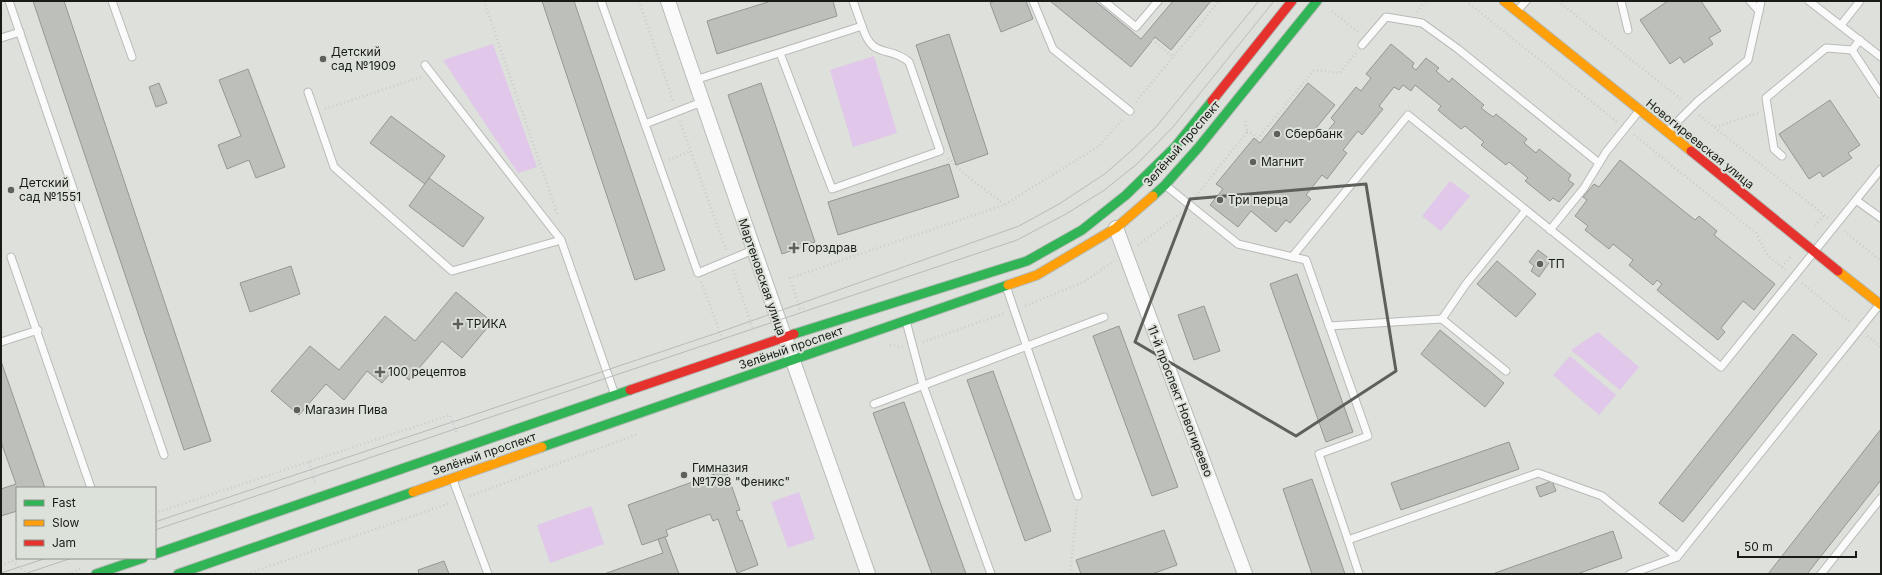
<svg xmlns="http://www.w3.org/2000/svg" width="1882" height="575" viewBox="0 0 1882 575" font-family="Inter,sans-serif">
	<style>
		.green { fill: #e1c7ea }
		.building { fill: #bdbfbb; stroke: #949793 }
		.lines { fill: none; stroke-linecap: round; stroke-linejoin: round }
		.lane-casing { stroke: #b8bbb7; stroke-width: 9 }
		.street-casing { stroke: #b8bbb7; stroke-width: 16 }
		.fast-casing { stroke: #b8bbb7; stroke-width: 11 }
		.slow-casing { stroke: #b8bbb7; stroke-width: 11 }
		.jam-casing { stroke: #b8bbb7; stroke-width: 11 }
		.path { stroke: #cbcccb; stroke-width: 2.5; stroke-dasharray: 1 3; stroke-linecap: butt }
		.lane { stroke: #fafafa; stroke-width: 7 }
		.street { stroke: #fafafa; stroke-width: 14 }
		.fast { stroke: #30b455; stroke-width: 9 }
		.slow { stroke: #ff9f0a; stroke-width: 9 }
		.jam { stroke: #e5322d; stroke-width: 9 }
		.tram { stroke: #babbba; stroke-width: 1 }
		.marked { fill: none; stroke: #5e605c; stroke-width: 3; stroke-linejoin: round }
		.poi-dot { fill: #5e605c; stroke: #dce2d9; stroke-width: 1.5 }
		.labels { text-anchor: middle; stroke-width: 4; stroke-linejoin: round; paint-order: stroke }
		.poi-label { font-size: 12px; fill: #191b17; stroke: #dce2d9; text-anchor: start }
		.street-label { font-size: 12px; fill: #191b17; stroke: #dce2d9 }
	</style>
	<rect width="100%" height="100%" fill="#dde0db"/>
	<g class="green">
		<path d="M 493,44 L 537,167 L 518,173 L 443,60 Z"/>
		<path d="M 874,56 L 897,133 L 853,147 L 830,70 Z"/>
		<path d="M 1450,181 L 1470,196 L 1441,231 L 1422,216 Z"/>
		<path d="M 1598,332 L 1639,367 L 1620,390 L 1571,350 Z"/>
		<path d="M 1570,356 L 1616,395 L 1599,415 L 1553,375 Z"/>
		<path d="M 799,492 L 815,539 L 788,548 L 771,502 Z"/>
		<path d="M 591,506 L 604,544 L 550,563 L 537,525 Z"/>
	</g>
	<g class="building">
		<path d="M 33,1 L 64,1 L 211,441 L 184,450 Z"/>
		<path d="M 542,1 L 574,1 L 665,270 L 635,280 Z"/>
		<path d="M 771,1 L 833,1 L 837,16 L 717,54 L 707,21 Z"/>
		<path d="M 995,1 L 1026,1 L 1033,19 L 1001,32 L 990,3 Z"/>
		<path d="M 1050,1 L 1095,1 L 1141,39 L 1173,1 L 1211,1 L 1171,50 L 1155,37 L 1131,67 Z"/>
		<path d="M 1668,1 L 1701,1 L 1721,31 L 1709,38 L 1713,44 L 1684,63 L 1680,57 L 1670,64 L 1640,20 Z"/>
		<path d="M 949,34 L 988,154 L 956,165 L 916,45 Z"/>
		<path d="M 1391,44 L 1414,63 L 1412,67 L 1416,70 L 1426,58 L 1439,68 L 1436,71 L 1449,82 L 1452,78 L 1484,105 L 1481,108 L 1493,117 L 1496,114 L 1527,139 L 1524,143 L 1536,153 L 1539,149 L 1571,175 L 1568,180 L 1574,184 L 1559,202 L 1553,198 L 1550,201 L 1525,181 L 1528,178 L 1509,162 L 1506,165 L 1481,145 L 1484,142 L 1465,126 L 1461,129 L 1438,110 L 1441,106 L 1415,85 L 1411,91 L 1403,85 L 1399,90 L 1394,87 L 1379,106 L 1383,109 L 1362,135 L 1358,131 L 1343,150 L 1347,153 L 1327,179 L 1322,175 L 1306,195 L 1311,199 L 1290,223 L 1286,220 L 1276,232 L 1251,211 L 1238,227 L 1210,205 L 1223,189 L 1216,184 L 1254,138 L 1260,143 L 1308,83 L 1335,105 L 1316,128 L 1324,135 L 1335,122 L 1331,118 L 1356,87 L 1361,91 L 1371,78 L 1366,74 Z"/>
		<path d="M 248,69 L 285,167 L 256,178 L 249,160 L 227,169 L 218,145 L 241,136 L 219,80 Z"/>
		<path d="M 159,83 L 167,103 L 156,107 L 149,87 Z"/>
		<path d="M 761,83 L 815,242 L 782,254 L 728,95 Z"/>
		<path d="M 1830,100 L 1860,145 L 1848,153 L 1852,158 L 1823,177 L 1820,172 L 1809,179 L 1779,134 Z"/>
		<path d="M 391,116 L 445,156 L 425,184 L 370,143 Z"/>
		<path d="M 1620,160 L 1695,220 L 1699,216 L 1717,231 L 1714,235 L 1775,284 L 1754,310 L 1743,301 L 1721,328 L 1725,332 L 1718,340 L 1657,290 L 1662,284 L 1657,280 L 1653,285 L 1629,265 L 1633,260 L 1613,244 L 1609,249 L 1585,230 L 1588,226 L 1575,216 L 1587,200 L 1583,197 L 1594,184 L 1599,187 Z"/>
		<path d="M 949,164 L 959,197 L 838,235 L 828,202 Z"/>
		<path d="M 429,178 L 484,218 L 463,247 L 409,206 Z"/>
		<path d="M 1538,250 L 1551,260 L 1539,277 L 1531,271 L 1534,266 L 1529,262 Z"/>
		<path d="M 1497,261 L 1536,294 L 1516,317 L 1477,284 Z"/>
		<path d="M 291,266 L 300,294 L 250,312 L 240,283 Z"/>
		<path d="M 1297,274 L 1353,432 L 1326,442 L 1270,284 Z"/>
		<path d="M 456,292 L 492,322 L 462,358 L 442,341 L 409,380 L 395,368 L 382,383 L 367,371 L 344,400 L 326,384 L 299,415 L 271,391 L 310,346 L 339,370 L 385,316 L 415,341 Z"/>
		<path d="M 1204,306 L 1220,351 L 1194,360 L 1178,315 Z"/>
		<path d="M 1119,326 L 1178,487 L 1152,496 L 1093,336 Z"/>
		<path d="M 1440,330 L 1504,383 L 1485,407 L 1421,354 Z"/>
		<path d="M 1793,334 L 1817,354 L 1683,522 L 1659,503 Z"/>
		<path d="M 1,361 L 45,488 L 17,488 L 17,511 L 1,516 L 1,489 L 16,484 L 1,442 Z"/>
		<path d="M 993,371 L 1051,531 L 1025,541 L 967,380 Z"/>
		<path d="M 904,402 L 966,574 L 932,574 L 873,413 Z"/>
		<path d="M 1881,429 L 1881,480 L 1807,574 L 1768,574 Z"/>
		<path d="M 1509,442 L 1519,469 L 1401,510 L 1391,483 Z"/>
		<path d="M 726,470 L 740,510 L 736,511 L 740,521 L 742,520 L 758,565 L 737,573 L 718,519 L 713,521 L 710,514 L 666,530 L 668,536 L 642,545 L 628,505 Z"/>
		<path d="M 1312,479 L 1345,574 L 1312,574 L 1283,489 Z"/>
		<path d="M 1552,481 L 1556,491 L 1540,497 L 1536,487 Z"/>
		<path d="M 1164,530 L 1177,565 L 1152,574 L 1081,574 L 1076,560 Z"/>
		<path d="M 1613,531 L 1622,558 L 1577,574 L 1495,574 L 1495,573 Z"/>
		<path d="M 665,537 L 679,574 L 604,574 L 663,553 L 658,539 Z"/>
		<path d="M 444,561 L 449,574 L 419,574 L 418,570 Z"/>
	</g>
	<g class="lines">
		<g class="lane-casing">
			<g id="lane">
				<path d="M 9,1 L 164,455"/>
				<path d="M 112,1 L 132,57"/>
				<path d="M 601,1 L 698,273 L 753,250"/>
				<path d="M 1033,1 L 1053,49 L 1130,111"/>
				<path d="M 1104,1 L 1136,27 L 1158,1"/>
				<path d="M 1621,1 L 1628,30"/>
				<path d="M 1809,1 L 1881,57"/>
				<path d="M 1517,11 L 1526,1"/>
				<path d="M 1759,11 L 1761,1"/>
				<path d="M 1841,25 L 1860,1"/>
				<path d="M 1,38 L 20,32"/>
				<path d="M 1860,40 L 1852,50 L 1881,94"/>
				<path d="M 1362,45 L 1386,17 L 1422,23 L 1458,49 L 1599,163"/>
				<path d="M 780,53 L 832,189 L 940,151 L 909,62 C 888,44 873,61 862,26"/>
				<path d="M 425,65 L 561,240 L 615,395"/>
				<path d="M 695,80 L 862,26 L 853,1"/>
				<path d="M 308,92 L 334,167 L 452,271 L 561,240"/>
				<path d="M 645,124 L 702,102"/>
				<path d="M 1667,132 L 1698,101 L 1748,60 L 1759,11 L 1750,1"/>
				<path d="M 1782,156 L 1774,149 L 1766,98 L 1826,48 L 1852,50"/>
				<path d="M 1165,185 L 1238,244 L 1306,260 L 1368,436 L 1319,454 L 1348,540"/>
				<path d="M 1856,200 L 1881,218"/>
				<path d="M 1550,230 L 1584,188 L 1606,152 L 1639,111"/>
				<path d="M 11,257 L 91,488"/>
				<path d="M 1292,257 L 1408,115 L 1721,367 L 1881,169"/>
				<path d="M 1006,286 L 1078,496"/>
				<path d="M 1442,319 L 1466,284 L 1526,210"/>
				<path d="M 906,321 L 923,385 L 991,574"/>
				<path d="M 1329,326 L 1442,319 L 1506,371"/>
				<path d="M 1,342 L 38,330"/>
				<path d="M 874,404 L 1104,317"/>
				<path d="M 453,480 L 488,574"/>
				<path d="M 1359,574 L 1348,540 L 1538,473 L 1602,496 L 1677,557"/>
				<path d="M 1630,574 L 1677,557 L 1880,304"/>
				<path d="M 1821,574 L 1881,498"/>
			</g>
		</g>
		<g class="street-casing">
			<g id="street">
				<path d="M 668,1 C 733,193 801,383 868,574"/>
				<path d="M 1116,228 L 1245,574"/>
			</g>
		</g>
		<g class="fast-casing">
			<g id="fast">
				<path d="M 1153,196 L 1165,185 L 1198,148 L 1317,1"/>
				<path d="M 794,334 L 1027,261 L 1082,230 L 1126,195 L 1174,148 L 1212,101"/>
				<path d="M 542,447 L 1008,285"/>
				<path d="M 155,554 L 630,390"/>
				<path d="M 96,574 L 143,558"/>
				<path d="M 178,574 L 413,492"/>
			</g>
		</g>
		<g class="slow-casing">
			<g id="slow">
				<path d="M 1504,1 L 1691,151"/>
				<path d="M 1838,271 L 1881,305"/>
				<path d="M 1008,285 L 1037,275 L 1116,228 L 1153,196"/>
				<path d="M 413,492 L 542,447"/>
			</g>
		</g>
		<g class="jam-casing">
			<g id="jam">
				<path d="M 1212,101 L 1292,1"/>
				<path d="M 1691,151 L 1838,271"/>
				<path d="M 630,390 L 794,334"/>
			</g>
		</g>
		<g class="path">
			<path d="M 484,1 L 558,216"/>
			<path d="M 639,1 L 674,103"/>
			<path d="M 1466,1 L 1617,122"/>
			<path d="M 1558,1 L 1683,101"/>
			<path d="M 1332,11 L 1359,33"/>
			<path d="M 1417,12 L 1425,1"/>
			<path d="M 1152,40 L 1173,57"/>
			<path d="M 1136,102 L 1219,1"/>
			<path d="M 325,109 L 421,77"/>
			<path d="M 1699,115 L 1828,218"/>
			<path d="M 680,121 L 726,250"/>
			<path d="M 1715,127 L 1758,113"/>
			<path d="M 1247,132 L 1250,132 L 1258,138 L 1314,70 L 1340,73 L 1356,53"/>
			<path d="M 1634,135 L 1756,233 L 1768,256 L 1786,270"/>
			<path d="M 948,158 L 969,178 L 1004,204"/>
			<path d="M 669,160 L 691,151"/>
			<path d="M 1196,196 L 1247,132 L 1245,119"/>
			<path d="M 1815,226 L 1824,215"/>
			<path d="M 1844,231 L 1881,261"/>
			<path d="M 1138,245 L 1182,212"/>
			<path d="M 1782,267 L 1791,256"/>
			<path d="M 733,270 L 753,329"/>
			<path d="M 701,282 L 723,340"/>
			<path d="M 1802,283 L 1851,323"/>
			<path d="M 1025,306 L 1084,282 L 1114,261"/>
			<path d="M 804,308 L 800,309 L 790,278 L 1004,205 L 1099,146 L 1123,119"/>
			<path d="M 1867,336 L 1881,347"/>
			<path d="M 923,342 L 1005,313"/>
			<path d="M 890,345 L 903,347"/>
			<path d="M 309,462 L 315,482"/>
			<path d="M 470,496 L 638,434"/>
			<path d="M 155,513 L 450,415 L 456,432"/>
			<path d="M 12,561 L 27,574"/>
			<path d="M 1,565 L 21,558"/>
			<path d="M 68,574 L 80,569"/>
			<path d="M 247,574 L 450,503"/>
			<path d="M 1070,574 L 1077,506"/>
		</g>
		<use href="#lane" class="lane"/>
		<use href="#street" class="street"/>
		<use href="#fast" class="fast"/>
		<use href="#slow" class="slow"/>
		<use href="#jam" class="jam"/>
		<g class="tram">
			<path d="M 155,522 L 720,332 L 1019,226 L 1059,204 L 1106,173 L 1131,151 L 1156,127 L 1259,1"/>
			<path d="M 155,530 L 1017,240 L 1066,214 L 1103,191 L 1137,164 L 1173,127 L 1274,1"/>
			<path d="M 1,573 L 47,558"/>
			<path d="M 24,574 L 72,558"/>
		</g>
	</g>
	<path class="marked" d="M 1366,184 L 1396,371 L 1296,436 L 1135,342 L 1190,199 Z"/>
	<g class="poi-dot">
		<circle cx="323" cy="59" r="4"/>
		<circle cx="1277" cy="134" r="4"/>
		<circle cx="1253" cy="162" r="4"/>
		<circle cx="11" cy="190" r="4"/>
		<circle cx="1220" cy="200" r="4"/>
		<path d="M792 242h4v4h4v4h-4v4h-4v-4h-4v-4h4z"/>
		<circle cx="1540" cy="264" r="4"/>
		<path d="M456 318h4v4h4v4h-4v4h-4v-4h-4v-4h4z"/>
		<path d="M378 366h4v4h4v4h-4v4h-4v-4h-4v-4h4z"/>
		<circle cx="297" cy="410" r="4"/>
		<circle cx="684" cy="475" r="4"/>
	</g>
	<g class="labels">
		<g class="poi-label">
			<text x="331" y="56">Детский<tspan x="331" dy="14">сад №1909</tspan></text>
			<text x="1285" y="138">Сбербанк</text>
			<text x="1261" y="166">Магнит</text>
			<text x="19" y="187">Детский<tspan x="19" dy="14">сад №1551</tspan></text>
			<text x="1228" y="204">Три перца</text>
			<text x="802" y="252">Горздрав</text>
			<text x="1548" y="268">ТП</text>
			<text x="466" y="328">ТРИКА</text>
			<text x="388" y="376">100 рецептов</text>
			<text x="305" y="414">Магазин Пива</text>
			<text x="692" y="472">Гимназия<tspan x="692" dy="14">№1798 "Феникс"</tspan></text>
		</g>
		<g class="street-label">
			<text transform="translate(1182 144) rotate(-49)" y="4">Зелёный проспект</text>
			<text transform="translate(1700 144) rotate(39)" y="4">Новогиреевская улица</text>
			<text transform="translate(762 277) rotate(71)" y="4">Мартеновская улица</text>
			<text transform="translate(791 348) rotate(-19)" y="4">Зелёный проспект</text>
			<text transform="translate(1180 401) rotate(69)" y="4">11-й проспект Новогиреево</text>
			<text transform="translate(484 454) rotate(-19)" y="4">Зелёный проспект</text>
		</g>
	</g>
	<rect width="1882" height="575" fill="none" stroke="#191b17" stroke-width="4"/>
	<rect x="16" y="487" width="140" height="72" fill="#dce2d9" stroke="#8e928b"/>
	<rect x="24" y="500" width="20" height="6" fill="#30b455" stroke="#8e928b"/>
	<text x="52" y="507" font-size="12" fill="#191b17">Fast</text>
	<rect x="24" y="520" width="20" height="6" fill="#ff9f0a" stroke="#8e928b"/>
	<text x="52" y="527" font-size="12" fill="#191b17">Slow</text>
	<rect x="24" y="540" width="20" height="6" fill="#e5322d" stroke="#8e928b"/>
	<text x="52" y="547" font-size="12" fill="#191b17">Jam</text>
	<path d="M1738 551v6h118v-6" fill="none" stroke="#191b17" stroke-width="2"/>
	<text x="1744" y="551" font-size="12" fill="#191b17" stroke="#dce2d9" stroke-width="3" paint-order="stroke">50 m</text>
</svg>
